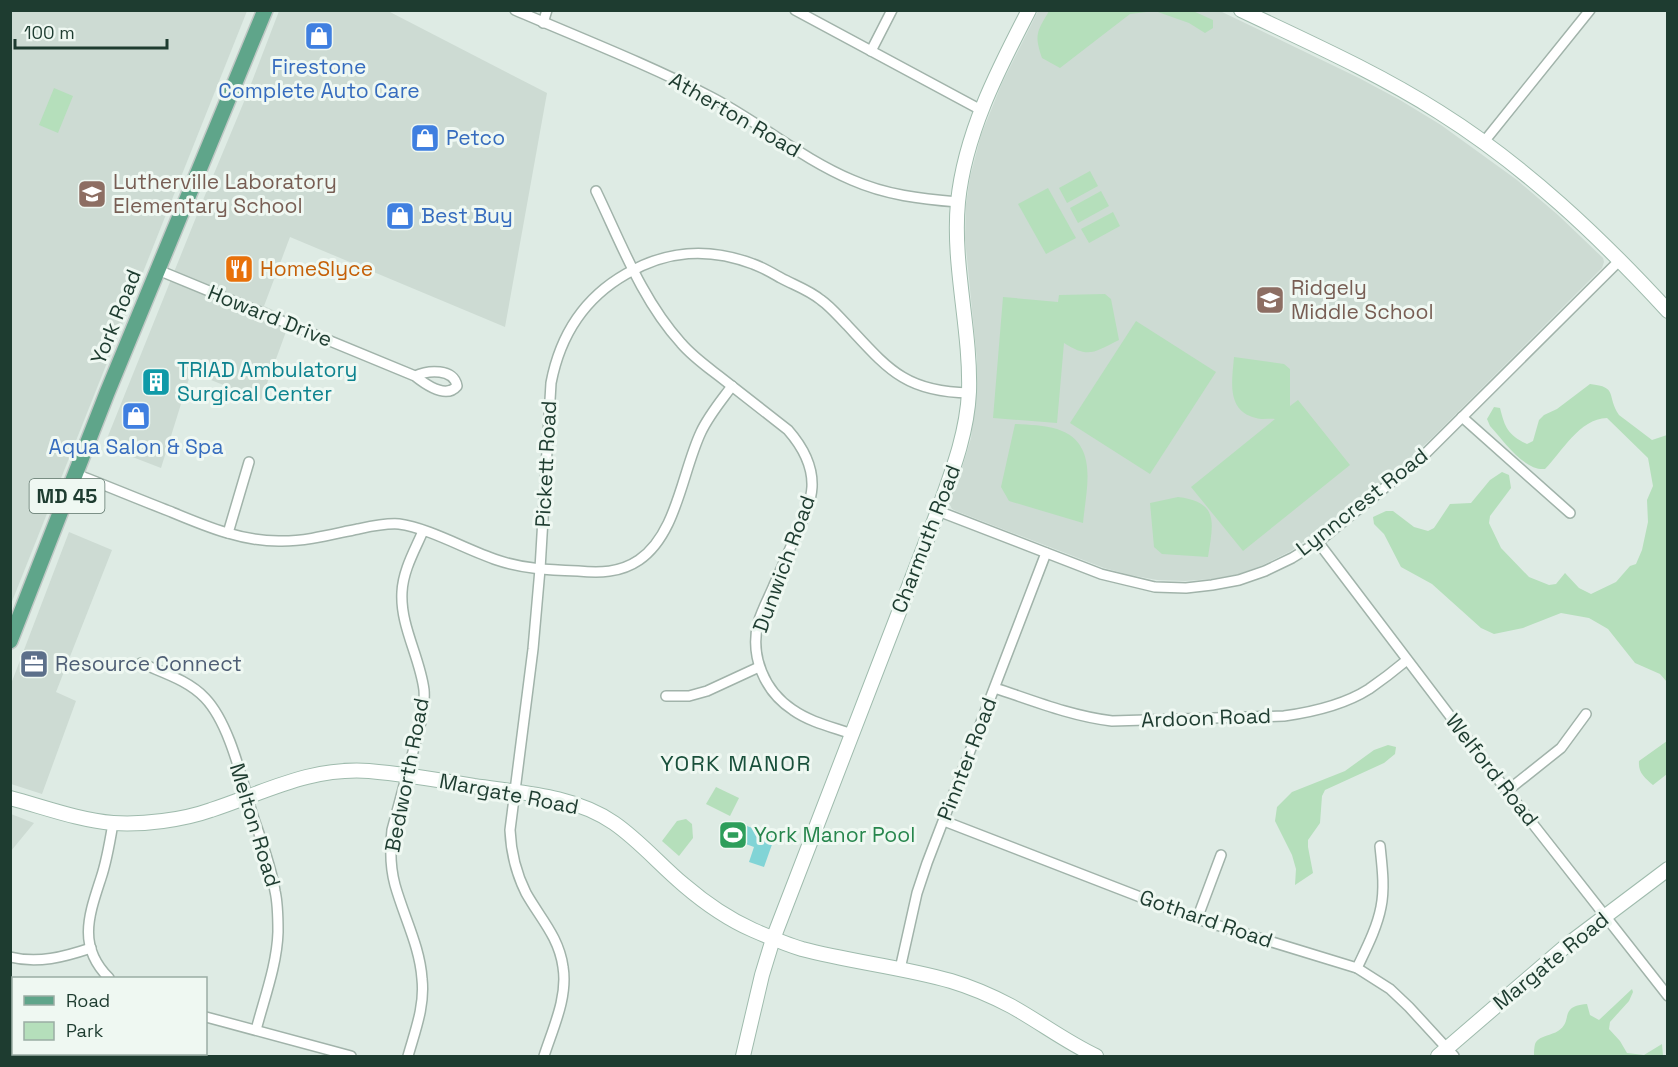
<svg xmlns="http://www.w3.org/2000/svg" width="1678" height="1067" viewBox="0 0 1678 1067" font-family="'Space Grotesk',sans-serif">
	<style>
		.built { fill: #cddbd3 }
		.green { fill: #b5dfbb }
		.water { fill: #81d4d6 }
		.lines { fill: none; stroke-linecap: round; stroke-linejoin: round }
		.street-casing { stroke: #a1b3aa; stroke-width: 12 }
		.secondary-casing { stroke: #9fbbad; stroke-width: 16 }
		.primary-casing { stroke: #c0c8c5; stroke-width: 18 }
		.street { stroke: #fff; stroke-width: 9 }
		.secondary { stroke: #fff; stroke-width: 14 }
		.primary { stroke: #5fa58a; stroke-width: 15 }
		.labels { text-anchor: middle; stroke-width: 6; stroke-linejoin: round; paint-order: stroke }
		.shield { fill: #eff8f2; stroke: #5d746a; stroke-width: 1.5 }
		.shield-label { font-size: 20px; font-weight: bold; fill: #1e3c30 }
		.shop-label { font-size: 21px; fill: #366cbe; stroke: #eff8f2 }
		.street-label { font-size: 21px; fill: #1e3c30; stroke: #eff8f2 }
		.education-label { font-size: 21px; fill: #785e54; stroke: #eff8f2; text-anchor: start }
		.food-label { font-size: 21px; fill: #c56008; stroke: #eff8f2; text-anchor: start }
		.culture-label { font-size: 21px; fill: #0d838f; stroke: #eff8f2; text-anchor: start }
		.service-label { font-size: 21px; fill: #4e5e75; stroke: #eff8f2; text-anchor: start }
		.leisure-label { font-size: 21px; fill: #27864d; stroke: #eff8f2; text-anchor: start }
		.neighbourhood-label { font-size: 22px; letter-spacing: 1.5px; fill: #19503b; stroke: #eff8f2 }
	</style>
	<rect width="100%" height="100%" fill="#deebe4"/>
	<g class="built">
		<path d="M 11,11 L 247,11 L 11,604 Z"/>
		<path d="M 279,11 L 388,11 L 547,93 L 505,327 L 290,237 L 264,306 L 291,318 L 261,400 L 191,372 L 161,468 L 104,446 L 203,200 L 248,92 Z"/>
		<path d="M 1038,11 L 1220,11 L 1359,78 L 1400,100 L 1441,125 L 1517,180 L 1558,215 L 1603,258 L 1604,262 L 1602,268 L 1432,438 L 1400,467 L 1368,494 L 1291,551 L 1263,565 L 1239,574 L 1212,579 L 1185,581 L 1157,580 L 1130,575 L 1104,568 L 956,511 L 952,509 L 949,503 L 950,499 L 962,468 L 971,438 L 976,393 L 977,360 L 965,238 L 966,204 L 970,177 L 981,135 L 1002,83 Z"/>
		<path d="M 69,532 L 112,550 L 56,692 L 76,701 L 42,794 L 11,784 L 11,684 Z"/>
		<path d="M 11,814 L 34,823 L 11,851 Z"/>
	</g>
	<g class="green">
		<path d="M 1049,11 L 1193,11 L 1213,20 L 1213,28 L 1205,33 L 1189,23 L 1155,11 L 1130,14 L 1060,68 L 1042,58 C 1034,34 1037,32 1049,11 Z"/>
		<path d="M 54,88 L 73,96 L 58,133 L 39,125 Z"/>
		<path d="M 1090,171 L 1098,186 L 1067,203 L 1059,188 Z"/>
		<path d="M 1048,188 L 1076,238 L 1046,254 L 1018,204 Z"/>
		<path d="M 1101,191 L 1109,206 L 1078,223 L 1070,208 Z"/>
		<path d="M 1113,212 L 1120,226 L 1089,243 L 1081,229 Z"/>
		<path d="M 1105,294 L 1111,299 L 1119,340 C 1094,352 1089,359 1064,343 L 1057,423 L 993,418 L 1003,297 L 1058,302 L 1059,295 Z"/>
		<path d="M 1136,321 L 1216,372 L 1150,474 L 1070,423 Z"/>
		<path d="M 1234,357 L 1284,364 L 1290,369 L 1290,406 L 1298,400 L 1350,465 L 1243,551 L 1191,487 L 1275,419 C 1270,418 1262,420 1256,418 C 1226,411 1232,381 1234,357 Z"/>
		<path d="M 1590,384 C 1619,387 1606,396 1619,415 L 1652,440 L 1667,435 L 1667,682 L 1660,674 L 1635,663 L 1608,629 L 1589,618 L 1561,613 L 1523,628 L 1494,634 L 1481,628 L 1432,584 L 1401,567 L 1384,534 L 1374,524 L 1373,517 L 1386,511 L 1393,511 L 1414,527 L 1428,531 L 1434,528 L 1450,504 L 1471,503 L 1490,480 L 1502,472 L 1509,475 L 1511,488 L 1490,516 L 1489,523 L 1501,548 L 1529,577 L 1549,585 L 1556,584 L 1565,573 L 1579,588 L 1591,594 L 1616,582 L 1630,566 L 1636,564 L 1642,550 L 1648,522 L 1647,500 L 1653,486 L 1648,458 L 1607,418 C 1579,419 1562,452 1545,469 C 1524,471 1503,440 1490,426 L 1487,419 L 1494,407 L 1500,408 C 1505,428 1508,435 1527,444 L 1533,441 L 1539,420 L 1544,415 L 1557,409 Z"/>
		<path d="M 1015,424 C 1029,425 1044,425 1057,429 C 1100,443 1086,489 1083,523 L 1009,501 L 1001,487 Z"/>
		<path d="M 1178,497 C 1220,502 1213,524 1208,557 L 1162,554 L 1154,547 L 1150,503 Z"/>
		<path d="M 1667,741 L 1667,774 L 1653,785 C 1645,778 1638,773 1639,761 Z"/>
		<path d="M 1388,745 L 1396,747 L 1395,754 L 1384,763 L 1325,790 L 1322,796 L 1320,823 L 1308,840 L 1308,847 L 1313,873 L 1295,885 L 1296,869 L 1292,855 L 1275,821 L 1277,807 L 1292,792 L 1345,771 L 1374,750 Z"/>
		<path d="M 716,787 L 739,798 L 730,816 L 706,804 Z"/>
		<path d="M 686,819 L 692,824 L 693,838 L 679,856 L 662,841 L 677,821 Z"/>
		<path d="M 1632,989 L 1633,992 L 1629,1001 L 1610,1022 L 1609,1029 L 1620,1041 L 1627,1053 L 1644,1055 L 1662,1044 L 1663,1056 L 1534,1056 C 1534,1053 1534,1045 1536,1042 C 1540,1036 1552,1035 1558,1031 C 1574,1021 1558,1006 1587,1004 L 1590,1015 L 1599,1020 Z"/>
	</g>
	<path class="water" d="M 741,824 L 775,836 L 764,867 L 749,862 L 754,847 L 735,840 Z"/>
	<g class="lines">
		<g class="street-casing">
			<g id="street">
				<path d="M 515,10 C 580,38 647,64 711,97 C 759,122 802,159 852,180 C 886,195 921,199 958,202"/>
				<path d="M 795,10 L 981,110"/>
				<path d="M 543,23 L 547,10"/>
				<path d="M 871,51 L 892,10"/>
				<path d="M 1483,143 L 1590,10"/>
				<path d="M 596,191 C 621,243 642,300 681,343 C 692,356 706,366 719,376 C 742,394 765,412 788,430 C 802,446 813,465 812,487 C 811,503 804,517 798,530 C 790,549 782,567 774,585 C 769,597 762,610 758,623 C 750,656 764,691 793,710 C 810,722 832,727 852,734"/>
				<path d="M 158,270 L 415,376 C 425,384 446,399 457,386 C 454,368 428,370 415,376"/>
				<path d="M 1462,417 L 1570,513"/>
				<path d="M 76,474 C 107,486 138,499 169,511 C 205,526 242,542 282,541 C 308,541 333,534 358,529 C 372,526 385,523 399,524 C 429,528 467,550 497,560 C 523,569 550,570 578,571 C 599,573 620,573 639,560 C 677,534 682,472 701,432 C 709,415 721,401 732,386"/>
				<path d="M 938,511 L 1101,574 L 1155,587 L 1186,588 L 1212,585 L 1239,580 L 1265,571 L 1292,558 L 1318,542 L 1420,459 L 1620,260"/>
				<path d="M 228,533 L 249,462"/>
				<path d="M 1318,542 L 1507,791 L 1668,996"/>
				<path d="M 141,663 C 163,673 188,680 205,698 C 230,724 242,781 253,816 C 261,840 271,865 275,891 C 278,904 278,918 278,932 C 277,965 264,999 256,1030"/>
				<path d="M 995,688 C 1034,701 1071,716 1112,721 L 1284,716 C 1313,712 1344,705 1369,689 C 1382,680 1395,670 1407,660"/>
				<path d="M 666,696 L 689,696 L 707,691 L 759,667"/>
				<path d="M 1507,791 L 1561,748 L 1586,714"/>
				<path d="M 944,821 L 1197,919 L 1357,968 L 1390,989 L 1409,1007 L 1454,1056"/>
				<path d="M 1197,919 L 1221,855"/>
				<path d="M 10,957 C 38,964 64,957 91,948"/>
				<path d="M 1357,968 C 1366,949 1377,928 1381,907 C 1385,887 1382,866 1380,846"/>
				<path d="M 900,969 L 917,893 L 927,863 L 1046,553"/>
				<path d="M 109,978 C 77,946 89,915 101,878 C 107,860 110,841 113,823"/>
				<path d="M 206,1017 L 351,1056"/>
				<path d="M 408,1056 C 415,1031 425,1006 422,979 C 420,947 404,917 395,885 C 390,867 390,849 392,830 L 421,722 C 423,712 425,701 424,690 C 420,657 400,626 402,592 C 403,570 415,550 423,531"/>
				<path d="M 544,1056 C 553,1028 568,997 563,967 C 559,937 540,918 526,893 C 516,873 511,853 510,830 L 533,649 L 540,569 L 551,383 C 560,336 584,298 626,274 C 667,250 708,247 753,264 C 762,267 772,273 781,278 C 794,285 809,290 821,300 C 831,307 839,317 847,325 C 888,369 905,392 969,393"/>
			</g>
		</g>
		<g class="secondary-casing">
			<g id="secondary">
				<path d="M 1241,10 C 1308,42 1376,72 1439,112 C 1525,166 1599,236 1668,311"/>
				<path d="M 10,798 C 44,807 78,820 113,823 C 143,825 183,820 211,810 C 266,792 309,767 369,771 C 404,774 439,780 474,786 C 522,793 573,795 614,823 C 640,841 660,865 684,885 C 705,903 728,919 753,930 C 769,937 785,944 802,949 C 851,962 902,967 951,981 C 971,987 992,996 1011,1006 C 1040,1022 1066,1042 1096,1056"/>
				<path d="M 743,1056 L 762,975 L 773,939 L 938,511 C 952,472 967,434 969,392 C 971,329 952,265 958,202 C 965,133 998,70 1029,10"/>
				<path d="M 1438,1056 L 1567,945 L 1668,869"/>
			</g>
		</g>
		<g class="primary-casing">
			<path id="primary" d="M 10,641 L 107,393 L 265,10"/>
		</g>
		<use href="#street" class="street"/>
		<use href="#secondary" class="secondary"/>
		<use href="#primary" class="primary"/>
	</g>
	<defs>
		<g id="shop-square" transform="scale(1.5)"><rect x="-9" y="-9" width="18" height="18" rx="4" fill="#3f7fe0" stroke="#eff8f2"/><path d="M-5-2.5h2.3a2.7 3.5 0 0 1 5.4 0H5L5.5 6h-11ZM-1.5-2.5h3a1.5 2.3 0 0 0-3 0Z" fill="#fff"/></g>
		<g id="school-square" transform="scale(1.5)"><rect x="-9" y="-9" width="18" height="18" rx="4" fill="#8d6e63" stroke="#eff8f2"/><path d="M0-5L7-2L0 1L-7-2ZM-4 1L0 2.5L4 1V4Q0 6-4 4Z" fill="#fff"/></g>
		<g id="restaurant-square" transform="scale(1.5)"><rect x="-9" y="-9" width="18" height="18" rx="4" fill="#e8710a" stroke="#eff8f2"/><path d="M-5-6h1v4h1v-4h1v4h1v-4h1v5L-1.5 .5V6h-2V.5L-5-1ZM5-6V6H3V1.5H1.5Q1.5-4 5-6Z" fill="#fff"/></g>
		<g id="building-square" transform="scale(1.5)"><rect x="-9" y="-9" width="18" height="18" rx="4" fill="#0f9aa8" stroke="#eff8f2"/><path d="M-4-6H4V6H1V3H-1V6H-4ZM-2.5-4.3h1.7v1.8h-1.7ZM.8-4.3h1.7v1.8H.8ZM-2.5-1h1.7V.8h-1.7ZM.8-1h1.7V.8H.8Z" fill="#fff"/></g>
		<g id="office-square" transform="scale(1.5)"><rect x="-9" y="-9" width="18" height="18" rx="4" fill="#5c6f8a" stroke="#eff8f2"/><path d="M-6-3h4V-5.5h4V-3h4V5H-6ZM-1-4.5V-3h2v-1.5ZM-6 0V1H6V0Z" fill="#fff"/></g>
		<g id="stadium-square" transform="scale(1.5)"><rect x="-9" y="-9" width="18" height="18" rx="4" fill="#2e9e5b" stroke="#eff8f2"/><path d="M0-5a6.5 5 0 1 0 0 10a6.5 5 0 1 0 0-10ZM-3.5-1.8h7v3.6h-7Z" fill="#fff"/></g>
	</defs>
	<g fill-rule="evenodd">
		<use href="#shop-square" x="319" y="36"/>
		<use href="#shop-square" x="425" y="138"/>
		<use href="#school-square" x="92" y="194"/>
		<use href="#shop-square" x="400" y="216"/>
		<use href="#restaurant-square" x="239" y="269"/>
		<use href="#school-square" x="1270" y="300"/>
		<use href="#building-square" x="156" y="382"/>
		<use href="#shop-square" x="136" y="416"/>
		<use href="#office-square" x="34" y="664"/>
		<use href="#stadium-square" x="733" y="835"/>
	</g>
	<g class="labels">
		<rect class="shield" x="29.5" y="479" width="75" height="34" rx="4.5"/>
		<g class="shield-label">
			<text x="67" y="503">MD 45</text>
		</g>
		<g class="shop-label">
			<text x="319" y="74">Firestone<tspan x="319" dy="24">Complete Auto Care</tspan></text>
			<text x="446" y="145" text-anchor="start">Petco</text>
			<text x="421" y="223" text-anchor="start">Best Buy</text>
			<text x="136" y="454">Aqua Salon &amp; Spa</text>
		</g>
		<g class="street-label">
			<text transform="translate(735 115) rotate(30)" y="7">Atherton Road</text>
			<text transform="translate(270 316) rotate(22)" y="7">Howard Drive</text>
			<text transform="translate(116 317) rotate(-68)" y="7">York Road</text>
			<text transform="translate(546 464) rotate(-87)" y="7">Pickett Road</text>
			<text transform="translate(1362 502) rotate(-38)" y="7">Lynncrest Road</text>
			<text transform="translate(926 539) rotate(-69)" y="7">Charmuth Road</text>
			<text transform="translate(784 564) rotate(-70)" y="7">Dunwich Road</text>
			<text transform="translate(1206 718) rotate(-2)" y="7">Ardoon Road</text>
			<text transform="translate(967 759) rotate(-69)" y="7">Pinnter Road</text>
			<text transform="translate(1492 770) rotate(52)" y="7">Welford Road</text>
			<text transform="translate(407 775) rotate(-79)" y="7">Bedworth Road</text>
			<text transform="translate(509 794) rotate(11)" y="7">Margate Road</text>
			<text transform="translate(255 825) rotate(73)" y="7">Melton Road</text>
			<text transform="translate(1206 919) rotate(19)" y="7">Gothard Road</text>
			<text transform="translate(1551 961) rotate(-39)" y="7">Margate Road</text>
		</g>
		<g class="education-label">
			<text x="113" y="189">Lutherville Laboratory<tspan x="113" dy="24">Elementary School</tspan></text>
			<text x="1291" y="295">Ridgely<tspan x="1291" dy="24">Middle School</tspan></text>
		</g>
		<g class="food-label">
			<text x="260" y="276">HomeSlyce</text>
		</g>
		<g class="culture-label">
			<text x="177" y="377">TRIAD Ambulatory<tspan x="177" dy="24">Surgical Center</tspan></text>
		</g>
		<g class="service-label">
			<text x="55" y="671">Resource Connect</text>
		</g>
		<g class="leisure-label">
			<text x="754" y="842">York Manor Pool</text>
		</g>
		<g class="neighbourhood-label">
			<text x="736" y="771">YORK MANOR</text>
		</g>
	</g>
	<rect width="1678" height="1067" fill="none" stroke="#1e3c30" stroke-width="24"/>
	<rect x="12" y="977" width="195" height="78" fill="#eff8f2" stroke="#9bada4" stroke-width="1.5"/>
	<rect x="24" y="996" width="30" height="9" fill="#5fa58a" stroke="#9bada4" stroke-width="1.5"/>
	<text x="66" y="1007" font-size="18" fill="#1e3c30">Road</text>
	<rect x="24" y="1022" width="30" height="18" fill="#b5dfbb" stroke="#9bada4" stroke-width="1.5"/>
	<text x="66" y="1037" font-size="18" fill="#1e3c30">Park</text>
	<path d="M15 39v9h152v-9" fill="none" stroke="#1e3c30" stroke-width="3"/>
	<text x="24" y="39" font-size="18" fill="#1e3c30" stroke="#eff8f2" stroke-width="4.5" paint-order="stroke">100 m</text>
</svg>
